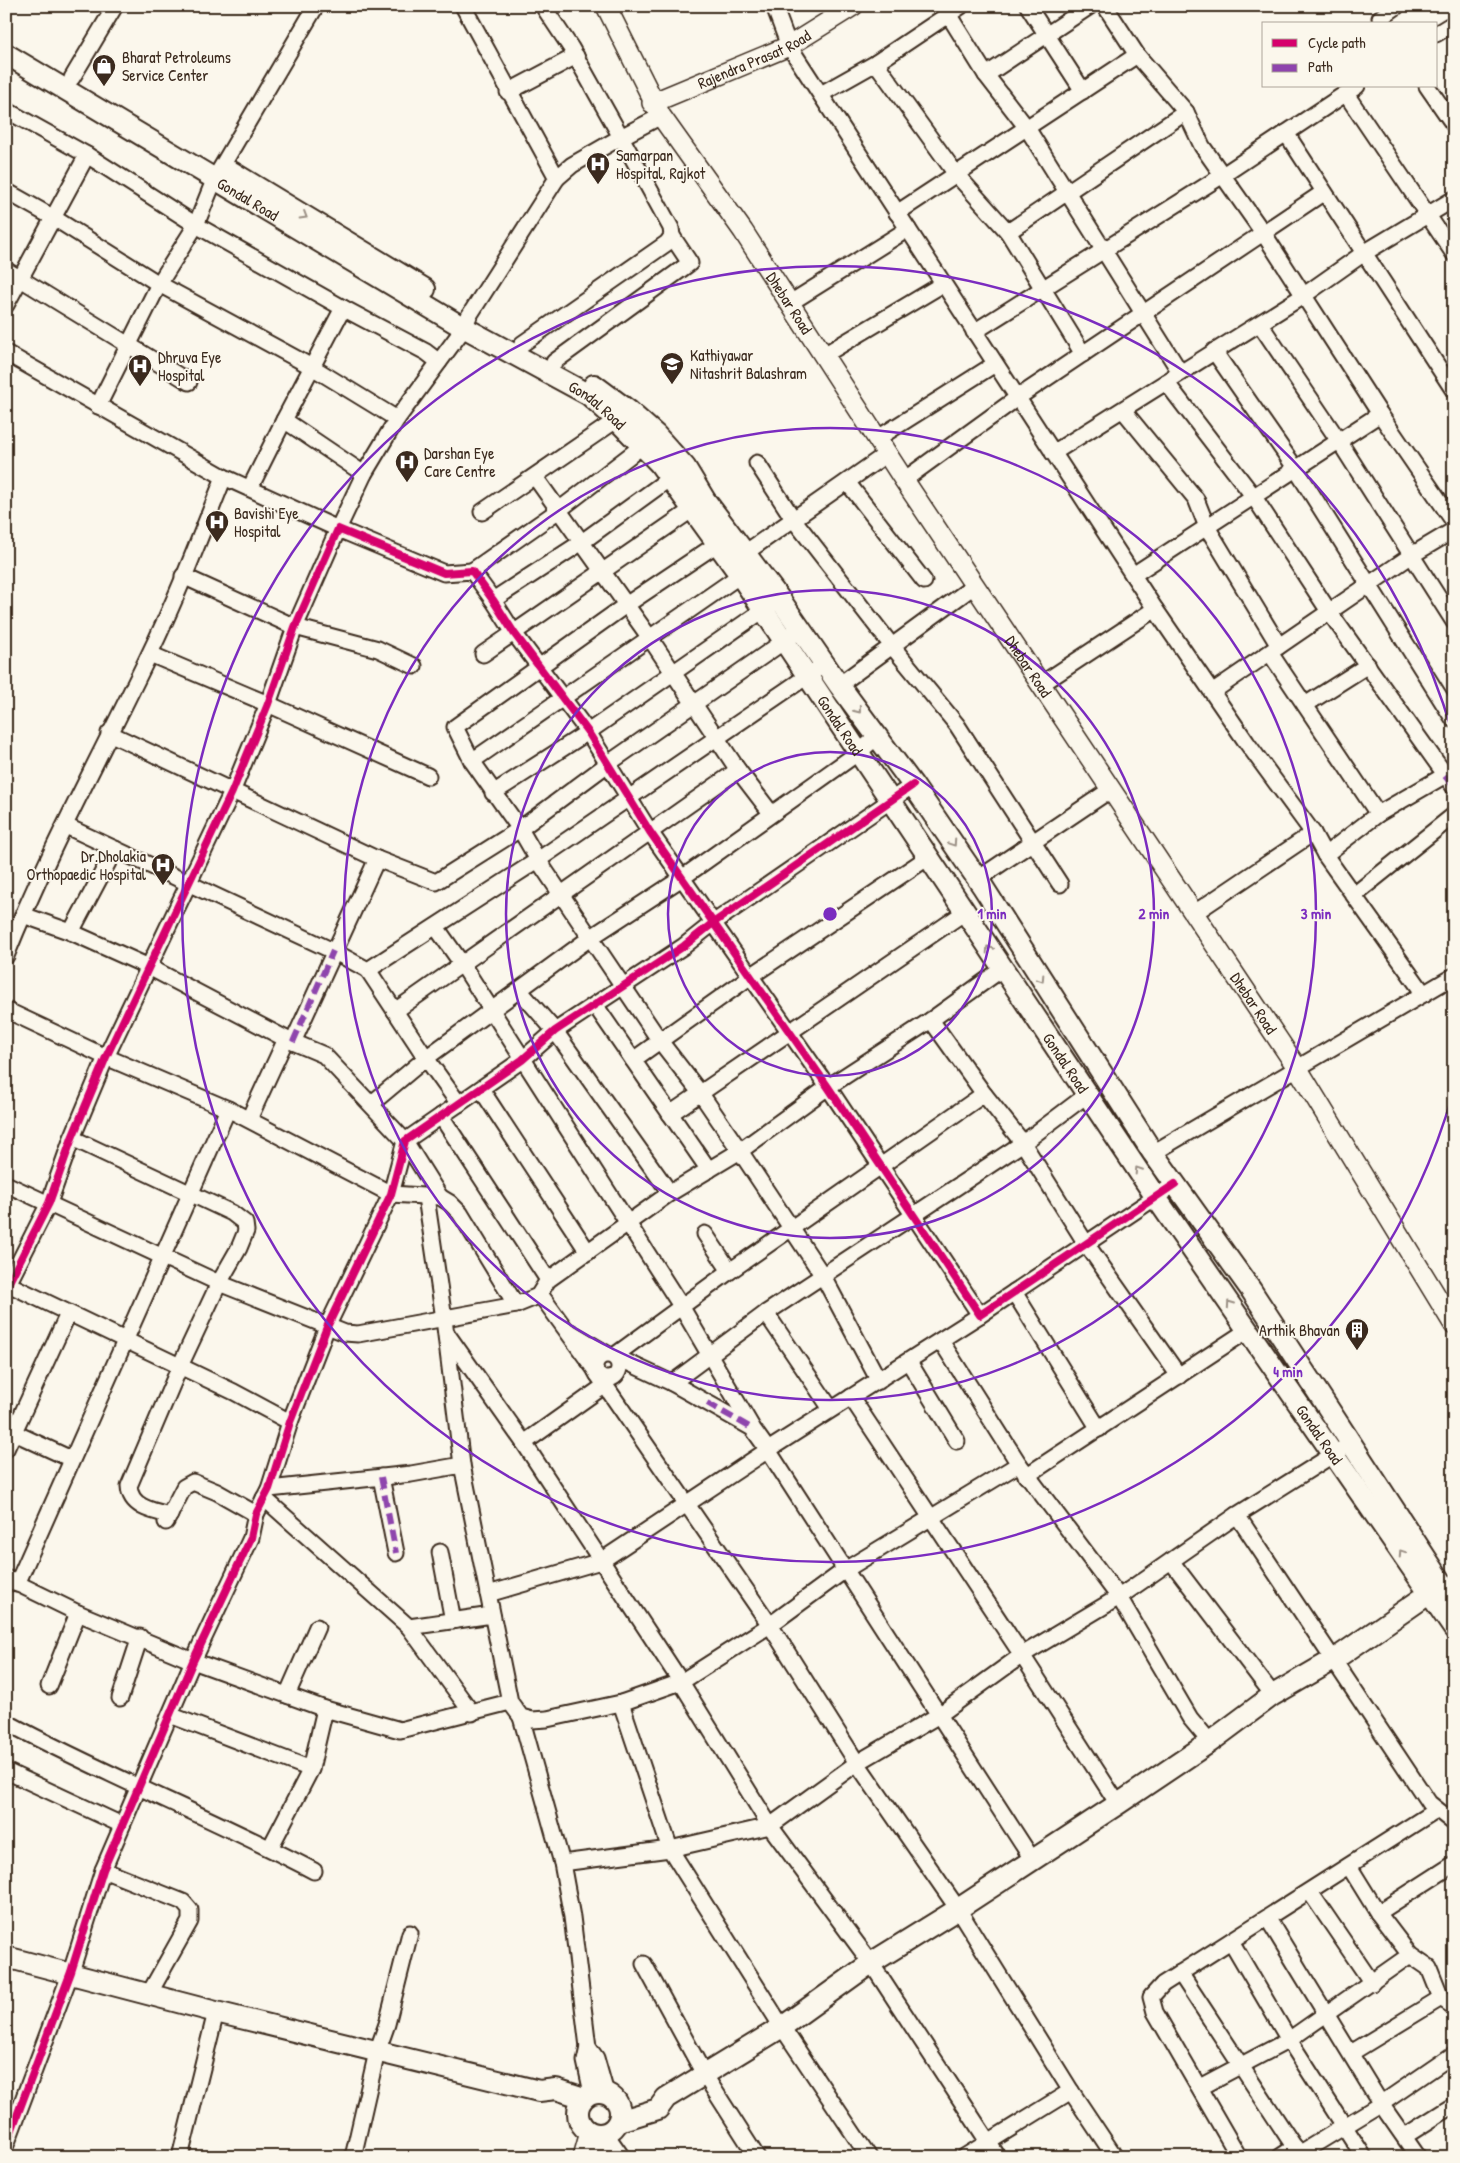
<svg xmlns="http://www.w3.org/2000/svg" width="1460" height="2163" viewBox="0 0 1460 2163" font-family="'Patrick Hand',sans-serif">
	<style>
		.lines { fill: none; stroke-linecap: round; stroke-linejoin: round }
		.minor-casing { stroke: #3b2a1e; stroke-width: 19 }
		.tertiary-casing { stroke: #3b2a1e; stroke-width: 22 }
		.secondary-casing { stroke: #3b2a1e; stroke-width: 24 }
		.minor { stroke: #fbf7ec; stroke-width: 15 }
		.tertiary { stroke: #fbf7ec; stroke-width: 19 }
		.secondary { stroke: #fbf7ec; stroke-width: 20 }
		.quiet { stroke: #8e44ad; stroke-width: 6; stroke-dasharray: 12 6; stroke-linecap: butt }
		.cycleway-casing { stroke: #fbf7ec; stroke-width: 11 }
		.cycleway { stroke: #d6006c; stroke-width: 8 }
		.oneway { stroke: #9b9085 }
		.ring { fill: none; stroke: #7b2cbf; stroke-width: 2.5 }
		.labels { text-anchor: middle; stroke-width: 4; stroke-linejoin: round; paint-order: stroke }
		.poi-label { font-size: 16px; fill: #3b2a1e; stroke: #fbf7ec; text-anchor: start }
		.street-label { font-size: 16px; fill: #3b2a1e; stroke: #fbf7ec }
		.centre { fill: #7b2cbf; stroke: #fbf7ec; stroke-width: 2.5 }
		.ring-label { font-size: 15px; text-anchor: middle; font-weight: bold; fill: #7b2cbf; stroke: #fbf7ec; stroke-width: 4; stroke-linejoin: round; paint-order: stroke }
	</style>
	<rect width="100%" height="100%" fill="#fbf7ec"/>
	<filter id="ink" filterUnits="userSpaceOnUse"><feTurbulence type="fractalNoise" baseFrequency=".02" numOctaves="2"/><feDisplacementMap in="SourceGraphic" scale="10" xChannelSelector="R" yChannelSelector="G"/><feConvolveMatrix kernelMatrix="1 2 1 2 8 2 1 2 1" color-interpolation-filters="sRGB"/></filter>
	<g filter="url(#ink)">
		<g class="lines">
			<g class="minor-casing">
				<g id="minor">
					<path d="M 543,6 L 571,48 L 621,137 L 661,116"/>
					<path d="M 774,6 L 789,46 L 1155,609 L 1247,743 L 1313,833 L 1325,855 L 1424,994"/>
					<path d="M 943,6 L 986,75 L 1027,128 L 1180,372"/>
					<path d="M 1028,6 L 1083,91"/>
					<path d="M 1105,6 L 1137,55 L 1186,112 L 1202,146 L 1264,234 L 1380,414 L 1454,522"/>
					<path d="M 1384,24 L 1380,18 L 1397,6"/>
					<path d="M 1436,34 L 1454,23"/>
					<path d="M 876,63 L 956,174 L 1008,232"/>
					<path d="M 986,75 L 1090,6"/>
					<path d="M 72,78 L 115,6"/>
					<path d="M 1427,86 L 1454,125"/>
					<path d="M 508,92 L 576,56"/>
					<path d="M 821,94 L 876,63 L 961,6"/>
					<path d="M 1346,94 L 1454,254"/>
					<path d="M 6,110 L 87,155 L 196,225 L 343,308 L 426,352 L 439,362"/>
					<path d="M 1286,133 L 1454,391"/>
					<path d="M 6,191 L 54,218 L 159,284 L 312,367 L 397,419"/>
					<path d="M 897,213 L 1137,55"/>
					<path d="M 6,270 L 189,382"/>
					<path d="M 790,303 L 908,229"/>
					<path d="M 6,305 L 87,155"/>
					<path d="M 343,308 L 284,420 L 364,474"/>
					<path d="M 1260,324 L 1339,441 L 1454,622"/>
					<path d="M 974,332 L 1223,175 L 1357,86"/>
					<path d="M 522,344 L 667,243 L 672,236 L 671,228 L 621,137 L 572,165 L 557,178"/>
					<path d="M 1214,351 L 1296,469 L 1454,720"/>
					<path d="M 6,353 L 224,477 L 338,529 L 364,474 L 397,419 L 464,328 L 469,316 L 557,178 L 463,6"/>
					<path d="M 1083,354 L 1008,232 L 1186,112"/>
					<path d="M 824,355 L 943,284"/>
					<path d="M 554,362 L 690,263 L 672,236"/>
					<path d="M 1166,382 L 1254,497 L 1330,613 L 1454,787"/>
					<path d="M 98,406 L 159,284 L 196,225 L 215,178 L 316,6"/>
					<path d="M 1123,410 L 1196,499 L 1207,527 L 1279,646"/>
					<path d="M 878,438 L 995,364"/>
					<path d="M 1053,453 L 1303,296 L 1364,253 L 1454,199"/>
					<path d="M 757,463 L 794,520 L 892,646 L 839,685"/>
					<path d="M 535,477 L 650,638 L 738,770"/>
					<path d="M 904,480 L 1017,398 L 1324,192"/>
					<path d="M 847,482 L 924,581"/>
					<path d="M 250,488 L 284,420"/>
					<path d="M 482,512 L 625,414"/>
					<path d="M 726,538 L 626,605 L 455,727 L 472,761 L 520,829 L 538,860 L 660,1041 L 701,1094 L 740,1151 L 823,1276 L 879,1381"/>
					<path d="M 745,553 L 888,453"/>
					<path d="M 472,571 L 559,510 L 650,440"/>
					<path d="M 1133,575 L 1380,414"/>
					<path d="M 183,576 L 295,627 L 378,649 L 414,666"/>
					<path d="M 974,586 L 892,646 L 957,725 L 1060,884"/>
					<path d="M 493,600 L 582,542 L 677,473"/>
					<path d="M 1270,653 L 1378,814"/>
					<path d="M 150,654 L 268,704 L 428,776"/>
					<path d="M 483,654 L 700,504"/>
					<path d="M 1040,685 L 1155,609"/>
					<path d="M 1212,692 L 1412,555 L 1454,530"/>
					<path d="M 1305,705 L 1368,665"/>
					<path d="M 109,733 L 377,859 L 436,882 L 520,829 L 609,763 L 793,635"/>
					<path d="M 472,761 L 749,569"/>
					<path d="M 493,793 L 588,732 L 772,604"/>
					<path d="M 66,826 L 333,951 L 368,970 L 538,860 L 816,670"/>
					<path d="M 1325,855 L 1378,814 L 1454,770"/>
					<path d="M 978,879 L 1110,790"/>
					<path d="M 1354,895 L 1454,815"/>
					<path d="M 1193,914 L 1313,833"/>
					<path d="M 23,915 L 71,932 L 149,967 L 286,1039 L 324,1055 L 405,1141 L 440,1197"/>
					<path d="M 436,927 L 462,964 L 681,1306 L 753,1429 L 768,1450 L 980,1315"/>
					<path d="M 71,932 L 115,849"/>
					<path d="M 6,956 C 47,853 101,755 149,655 C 177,598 200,537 224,477"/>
					<path d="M 368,970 L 426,1058 L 590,938 L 682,878 L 859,752 L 878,736"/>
					<path d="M 520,991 L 555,1031 L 670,1193"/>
					<path d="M 595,1005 L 709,1170"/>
					<path d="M 6,1010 L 106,1057 L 228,1109 L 391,1194 L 440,1197 L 450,1203 L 460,1213 L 516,1305"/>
					<path d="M 395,1011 L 738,770 L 771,813"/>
					<path d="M 931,1020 L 984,1094 L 1023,1143 L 1085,1242 L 1179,1376"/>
					<path d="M 293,1042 L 377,859"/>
					<path d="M 633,1060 L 751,976 L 927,858"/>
					<path d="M 481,1089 L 588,1252"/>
					<path d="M 371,1104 L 426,1058 L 459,1104"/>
					<path d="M 670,1114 L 965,912"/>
					<path d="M 441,1116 L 548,1280"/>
					<path d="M 249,1119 L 286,1039"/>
					<path d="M 72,1138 L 232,1213 L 245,1223 L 246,1231 L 239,1248 L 219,1283 L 180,1366 L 129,1486 C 130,1507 152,1511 170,1515"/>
					<path d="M 1153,1153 L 1454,976"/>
					<path d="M 6,1184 L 219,1283 L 345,1333 L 358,1334 L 516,1305 L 538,1296 L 548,1280 L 670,1193 L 740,1151 L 828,1087 L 931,1020 L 1002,969"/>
					<path d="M 426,1197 L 444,1319 L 462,1465 L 510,1702 L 521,1717 L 532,1720 L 547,1719 L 621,1703 L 681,1682 L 770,1625 L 845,1570 L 1019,1464 L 941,1341"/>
					<path d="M 705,1234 L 730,1271"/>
					<path d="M 6,1283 L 234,1392 L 290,1422"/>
					<path d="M 6,1288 L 49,1203 L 72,1138 L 106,1057 L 232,792 L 268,704 L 295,627 L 338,529 L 444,573 L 472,571 L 493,600 L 514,633 L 588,732 L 650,832 L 828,1087 L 980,1315 L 1175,1184"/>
					<path d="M 1014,1292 L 1099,1429"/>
					<path d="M 540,1294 L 596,1371"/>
					<path d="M 766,1313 L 831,1409"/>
					<path d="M 570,1332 L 607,1354"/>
					<path d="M 447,1334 L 524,1443 L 681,1682 L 770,1826 L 871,1963 L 998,2157"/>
					<circle cx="607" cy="1367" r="12"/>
					<path d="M 909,1362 L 957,1441"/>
					<path d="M 598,1375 L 770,1625 L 857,1763 L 958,1909 L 1071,2091 L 1115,2157"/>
					<path d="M 672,1383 L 766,1313 L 1023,1143 L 1088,1094"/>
					<path d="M 851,1397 L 1022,1655 L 1118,1804"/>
					<path d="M 752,1428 L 672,1383 L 614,1356 L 730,1271 L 984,1094"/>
					<path d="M 6,1429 L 71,1459"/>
					<path d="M 524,1443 L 604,1386"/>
					<path d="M 6,1449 L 68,1314"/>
					<path d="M 1019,1464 L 1119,1597 L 1190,1718 L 1210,1742"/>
					<path d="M 1026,1476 L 1248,1330"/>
					<path d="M 381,1477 L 396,1553"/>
					<path d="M 269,1489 L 411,1474 L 462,1465"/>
					<path d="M 264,1498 L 409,1627 L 492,1615"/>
					<path d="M 1237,1515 L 1429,1803 L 1454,1823"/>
					<path d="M 166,1522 L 184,1487 L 193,1482 L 217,1492 L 256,1514"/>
					<path d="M 440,1552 L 453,1621"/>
					<path d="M 1171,1561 L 1273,1695"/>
					<path d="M 6,1578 L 78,1613 L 193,1661 L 325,1709 L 400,1730 L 510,1702"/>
					<path d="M 17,1584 C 86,1425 159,1268 228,1109"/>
					<path d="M 488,1594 L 601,1561 L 768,1450 L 1032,1859"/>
					<path d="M 409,1627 L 472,1713"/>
					<path d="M 49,1686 L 78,1613"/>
					<path d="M 287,1695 L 317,1627"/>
					<path d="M 120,1698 L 140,1637"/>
					<path d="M 621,1703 L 670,1849 L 782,2027 L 869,2157"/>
					<path d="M 170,1715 L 311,1769"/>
					<path d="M 521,1717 L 562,1863 L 572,1917 L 588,2047"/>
					<path d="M 6,1722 C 107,1776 213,1818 314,1871"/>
					<path d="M 6,1771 L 122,1825"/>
					<path d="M 270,1848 L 311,1769 L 325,1709"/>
					<path d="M 562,1863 L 670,1849 L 770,1826 L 857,1763 L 939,1715 L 1022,1655 L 1119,1597 L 1237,1515 L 1342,1449"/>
					<path d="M 103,1870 L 183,1902 L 190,1910 L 190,1921 L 149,1994"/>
					<path d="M 1310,1892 L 1372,1983"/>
					<path d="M 1378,1913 L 1454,1864"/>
					<path d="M 1268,1919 L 1381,2104 L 1418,2157"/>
					<path d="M 1231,1941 L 1289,2040 L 1364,2157"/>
					<path d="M 644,1964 L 704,2074 L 757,2157"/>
					<path d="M 1180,1973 L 1299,2154 L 1381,2104 L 1454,2054"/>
					<path d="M 1441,1998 L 1454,2007"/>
					<path d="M 1351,2053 L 1441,1998 L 1429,1968 L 1410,1955"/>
					<path d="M 1200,2087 L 1289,2040 L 1410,1955 L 1378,1913 L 1349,1866"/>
					<path d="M 592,2093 L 585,2061 L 588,2047 L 596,2058 L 606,2093"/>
					<path d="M 605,2133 L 622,2157"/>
					<path d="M 1405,2136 L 1454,2105"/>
					<path d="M 6,2145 L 71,1972 L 103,1870 L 193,1661 L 251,1538 L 256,1514 L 269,1489 L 290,1422 L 327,1327 L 391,1194 L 405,1141 L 522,1060 L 555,1031 L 684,946 L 713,923 L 913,785"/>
					<path d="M 180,2157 L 216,2012"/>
					<path d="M 353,2157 L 377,2052 L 387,2024 L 410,1933"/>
					<path d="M 964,2157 L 1071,2091"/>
					<path d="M 1239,2157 L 1155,2012 L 1151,1997 L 1163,1984 L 1436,1810"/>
					<path d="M 1280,2157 L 1295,2147"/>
				</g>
			</g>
			<g class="tertiary-casing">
				<g id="tertiary">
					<path id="s1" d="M 606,6 L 661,116 L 743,231 L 904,480 L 1298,1069 L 1454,1325"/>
					<path id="s2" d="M 652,103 L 789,46 L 853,6"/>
					<path d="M 583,2157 L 590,2132"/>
					<path d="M 597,2157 L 601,2134"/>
				</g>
			</g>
			<g class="secondary-casing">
				<g id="secondary">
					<path id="s3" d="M 6,54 L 454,322 L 589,395 L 617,420 L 659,463 L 740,575 L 1155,1196 L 1454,1629"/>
					<path d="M 232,172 L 425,289"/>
					<path d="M 594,385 L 629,411 L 656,435 L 685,467 L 705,500 L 779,598 L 839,685 L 913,785 L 983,887 L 1153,1153 L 1251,1290 L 1454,1601"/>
					<path d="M 6,1957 L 216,2012 L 539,2091 L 556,2089 L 584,2098"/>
					<circle cx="599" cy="2113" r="21"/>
					<path d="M 619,2121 L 658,2109 L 666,2098 L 782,2027 L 871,1963 L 958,1909 L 1118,1804 L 1210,1742 L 1273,1695 L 1335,1659 L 1430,1593"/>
				</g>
			</g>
			<use href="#minor" class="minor"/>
			<use href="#tertiary" class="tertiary"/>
			<use href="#secondary" class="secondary"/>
			<g class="quiet">
				<path d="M 1445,776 L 1454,787"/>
				<path d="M 293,1042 L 333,951"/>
				<path d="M 707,1403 L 753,1429"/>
				<path d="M 381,1477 L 396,1553"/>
			</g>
			<g class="cycleway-casing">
				<g id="cycleway">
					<path d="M 6,1288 L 49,1203 L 72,1138 L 106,1057 L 232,792 L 268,704 L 295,627 L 338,529 L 444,573 L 472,571 L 493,600 L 514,633 L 588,732 L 650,832 L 828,1087 L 980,1315 L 1175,1184"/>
					<path d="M 6,2145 L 71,1972 L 103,1870 L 193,1661 L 251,1538 L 256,1514 L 269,1489 L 290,1422 L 327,1327 L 391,1194 L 405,1141 L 522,1060 L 555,1031 L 684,946 L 713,923 L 913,785"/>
				</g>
			</g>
			<use href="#cycleway" class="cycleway"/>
		</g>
		<defs><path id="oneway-chevron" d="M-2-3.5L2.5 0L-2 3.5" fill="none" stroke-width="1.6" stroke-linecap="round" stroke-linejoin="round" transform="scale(1.25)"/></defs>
		<g class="oneway">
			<use href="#oneway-chevron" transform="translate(304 216) rotate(31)"/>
			<use href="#oneway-chevron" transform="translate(858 710) rotate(52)"/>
			<use href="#oneway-chevron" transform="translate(953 843) rotate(56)"/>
			<use href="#oneway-chevron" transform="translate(989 949) rotate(-123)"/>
			<use href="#oneway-chevron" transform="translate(1041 979) rotate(57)"/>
			<use href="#oneway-chevron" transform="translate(1138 1170) rotate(-123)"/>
			<use href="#oneway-chevron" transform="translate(1230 1304) rotate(-125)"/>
			<use href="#oneway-chevron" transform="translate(1402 1553) rotate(-124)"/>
		</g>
	</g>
	<g class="ring">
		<circle cx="830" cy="914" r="162"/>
		<circle cx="830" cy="914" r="324"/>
		<circle cx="830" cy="914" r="486"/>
		<path d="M1453 1093A648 648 0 1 1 1453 735"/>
	</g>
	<defs>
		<g id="shop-pin" transform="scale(1.25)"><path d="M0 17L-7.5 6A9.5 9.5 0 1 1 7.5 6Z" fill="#3b2a1e" stroke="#fbf7ec"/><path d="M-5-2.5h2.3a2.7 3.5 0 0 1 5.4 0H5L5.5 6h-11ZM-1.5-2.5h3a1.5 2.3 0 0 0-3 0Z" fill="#fff"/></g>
		<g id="hospital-pin" transform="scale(1.25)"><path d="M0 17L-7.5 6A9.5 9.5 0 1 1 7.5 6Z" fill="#3b2a1e" stroke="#fbf7ec"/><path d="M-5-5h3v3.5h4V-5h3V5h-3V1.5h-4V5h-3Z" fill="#fff"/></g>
		<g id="school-pin" transform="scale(1.25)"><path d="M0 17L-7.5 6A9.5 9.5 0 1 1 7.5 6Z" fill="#3b2a1e" stroke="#fbf7ec"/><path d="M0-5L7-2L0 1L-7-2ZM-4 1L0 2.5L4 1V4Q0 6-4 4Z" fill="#fff"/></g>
		<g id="building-pin" transform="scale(1.25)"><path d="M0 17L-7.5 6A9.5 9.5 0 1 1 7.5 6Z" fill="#3b2a1e" stroke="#fbf7ec"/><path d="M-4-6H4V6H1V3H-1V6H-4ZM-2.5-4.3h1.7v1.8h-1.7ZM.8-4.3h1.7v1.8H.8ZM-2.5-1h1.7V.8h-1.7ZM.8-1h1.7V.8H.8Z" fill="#fff"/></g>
	</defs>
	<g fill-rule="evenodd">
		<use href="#shop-pin" x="104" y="66"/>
		<use href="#hospital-pin" x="598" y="164"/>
		<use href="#school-pin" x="672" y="364"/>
		<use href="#hospital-pin" x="140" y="366"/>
		<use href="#hospital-pin" x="407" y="462"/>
		<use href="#hospital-pin" x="217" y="522"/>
		<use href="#hospital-pin" x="163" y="865"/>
		<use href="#building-pin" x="1357" y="1330"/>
	</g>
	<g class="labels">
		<g class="poi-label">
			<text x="122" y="63">Bharat Petroleums<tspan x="122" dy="18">Service Center</tspan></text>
			<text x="616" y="161">Samarpan<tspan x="616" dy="18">Hospital, Rajkot</tspan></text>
			<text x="690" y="361">Kathiyawar<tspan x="690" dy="18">Nitashrit Balashram</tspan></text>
			<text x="158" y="363">Dhruva Eye<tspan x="158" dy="18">Hospital</tspan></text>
			<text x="424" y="459">Darshan Eye<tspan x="424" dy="18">Care Centre</tspan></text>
			<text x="234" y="519">Bavishi Eye<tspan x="234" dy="18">Hospital</tspan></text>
			<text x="146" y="862" text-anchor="end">Dr.Dholakia<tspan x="146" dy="18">Orthopaedic Hospital</tspan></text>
			<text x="1340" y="1336" text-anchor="end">Arthik Bhavan</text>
		</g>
		<g class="street-label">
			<text dy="6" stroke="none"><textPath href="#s2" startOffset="111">Rajendra Prasat Road</textPath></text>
			<text dy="6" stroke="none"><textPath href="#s3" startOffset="282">Gondal Road</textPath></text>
			<text dy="6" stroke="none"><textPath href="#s1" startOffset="350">Dhebar Road</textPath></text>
			<text dy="6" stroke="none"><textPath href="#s3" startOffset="688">Gondal Road</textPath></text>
			<text dy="6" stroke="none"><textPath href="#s1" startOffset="785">Dhebar Road</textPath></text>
			<text dy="6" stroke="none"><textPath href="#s3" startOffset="1092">Gondal Road</textPath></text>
			<text dy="6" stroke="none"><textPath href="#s1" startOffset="1190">Dhebar Road</textPath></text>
			<text dy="6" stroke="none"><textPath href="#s3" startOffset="1498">Gondal Road</textPath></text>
			<text dy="6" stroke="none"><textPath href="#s3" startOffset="1948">Gondal Road</textPath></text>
		</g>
	</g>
	<circle cx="830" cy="914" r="8" class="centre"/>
	<g class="ring-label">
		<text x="992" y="919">1 min</text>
		<text x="1154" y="919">2 min</text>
		<text x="1316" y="919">3 min</text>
		<text x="1288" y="1377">4 min</text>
	</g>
	<rect width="1460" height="2163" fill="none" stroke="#fbf7ec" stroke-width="25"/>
	<rect x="12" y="12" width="1435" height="2138" fill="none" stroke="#3b2a1e" stroke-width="2" filter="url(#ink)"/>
	<rect x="1262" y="22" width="175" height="65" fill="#fbf7ec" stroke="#aea59a"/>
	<rect x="1272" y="39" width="25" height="8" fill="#d6006c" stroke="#aea59a"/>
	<text x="1308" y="48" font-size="15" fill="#3b2a1e">Cycle path</text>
	<rect x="1272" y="64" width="25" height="8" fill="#8e44ad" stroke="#aea59a"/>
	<text x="1308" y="72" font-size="15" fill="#3b2a1e">Path</text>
</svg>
